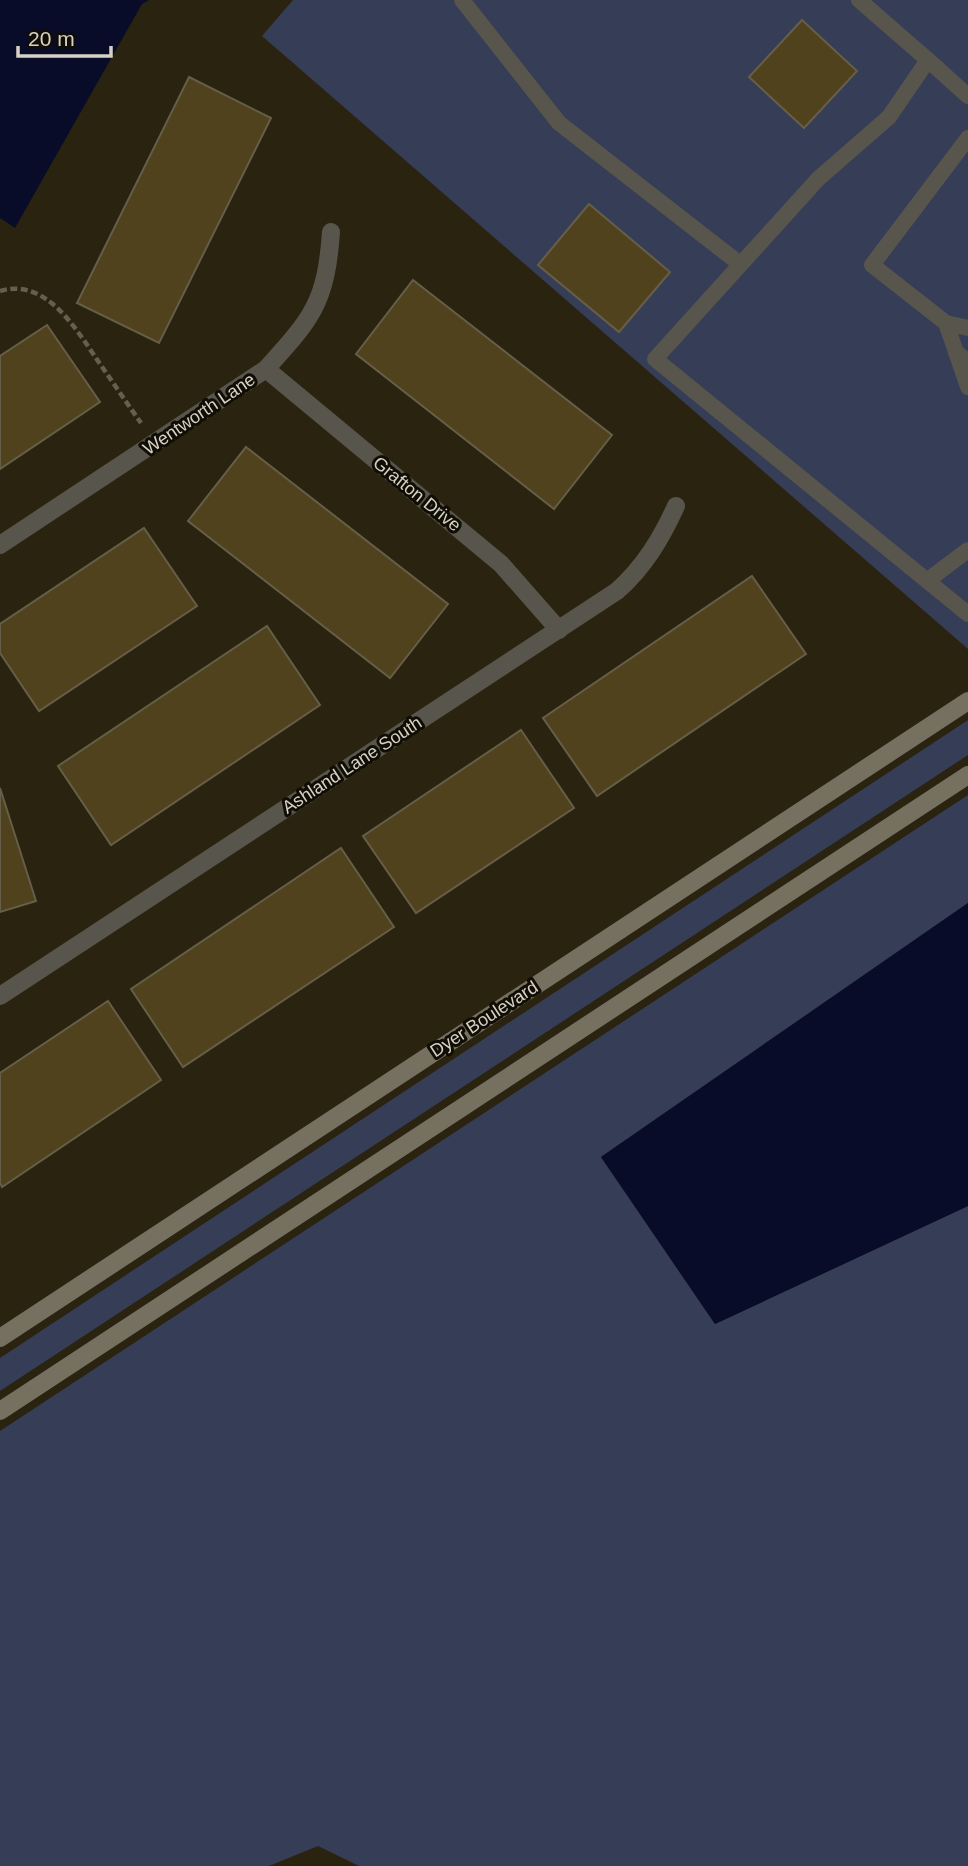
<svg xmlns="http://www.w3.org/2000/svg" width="968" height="1866" viewBox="0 0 968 1866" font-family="Arial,sans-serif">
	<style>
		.green { fill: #363d57 }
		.water { fill: #080c28 }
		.building { fill: #50421d; stroke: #665e48; stroke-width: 2 }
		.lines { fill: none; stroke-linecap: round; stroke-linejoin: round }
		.path { stroke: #665f4e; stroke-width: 4.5; stroke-dasharray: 7 3.5; stroke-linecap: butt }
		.lane { stroke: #58554c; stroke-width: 16 }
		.street { stroke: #58554c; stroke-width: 18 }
		.secondary { stroke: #767061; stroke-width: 18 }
		.labels { text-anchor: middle; stroke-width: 6; stroke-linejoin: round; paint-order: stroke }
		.street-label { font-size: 18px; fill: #d6d1c5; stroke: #100d05 }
	</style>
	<rect width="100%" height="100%" fill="#2a230f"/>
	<g class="green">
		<path d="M 293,0 L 968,0 L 968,649 L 262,36 Z"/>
		<path d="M 968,720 L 968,755 L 0,1391 L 0,1358 Z"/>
		<path d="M 968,795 L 968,903 L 601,1157 L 715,1324 L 968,1206 L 968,1866 L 359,1866 L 318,1846 L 269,1866 L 0,1866 L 0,1431 Z"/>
	</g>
	<g class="water">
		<path d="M 0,0 L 149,0 L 142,4 L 15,228 L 0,218 Z"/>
		<path d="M 968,903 L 968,1206 L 715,1324 L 601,1157 Z"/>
	</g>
	<g class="building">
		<path d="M 802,20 L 857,71 L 804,128 L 749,77 Z"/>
		<path d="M 189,77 L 271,118 L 159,343 L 77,303 Z"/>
		<path d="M 589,204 L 670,272 L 619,332 L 538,265 Z"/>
		<path d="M 413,280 L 612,435 L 554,509 L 356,354 Z"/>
		<path d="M 47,325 L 100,402 L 0,469 L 0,356 Z"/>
		<path d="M 246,447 L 448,604 L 390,678 L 188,521 Z"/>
		<path d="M 144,528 L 197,606 L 39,711 L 0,653 L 0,624 Z"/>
		<path d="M 752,576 L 806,654 L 597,796 L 543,718 Z"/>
		<path d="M 267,626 L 320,705 L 111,845 L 58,766 Z"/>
		<path d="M 521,730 L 574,808 L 416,913 L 363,836 Z"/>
		<path d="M 0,788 L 36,901 L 0,912 Z"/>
		<path d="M 341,848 L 394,927 L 183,1067 L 131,989 Z"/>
		<path d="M 108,1001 L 161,1080 L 2,1187 L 0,1183 L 0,1073 Z"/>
	</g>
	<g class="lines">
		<path class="path" d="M 0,291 C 46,277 76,329 98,361 C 112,381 126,402 141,423"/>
		<g class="lane">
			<path d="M 462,0 L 559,123 L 740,264"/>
			<path d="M 859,0 L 928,60 L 889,117 L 818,179 L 655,359 L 968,614"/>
			<path d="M 928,60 L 968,96"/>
			<path d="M 968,138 L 872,265 L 946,323 L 968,328"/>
			<path d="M 946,323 L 956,352 L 968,362"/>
			<path d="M 956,352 L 968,387"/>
			<path d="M 928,580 L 968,550"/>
		</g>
		<g class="street">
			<path d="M 266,369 L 501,564 L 559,630"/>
			<path d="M 0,545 L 266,369 C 312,318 326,303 331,232"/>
			<path d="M 0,996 L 617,591 C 644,567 661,539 676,506"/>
		</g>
		<g class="secondary">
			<path d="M 0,1338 L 968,701"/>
			<path d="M 0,1411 L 968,775"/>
		</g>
	</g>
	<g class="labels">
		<g class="street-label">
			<text transform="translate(199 414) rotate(-34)" y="6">Wentworth Lane</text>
			<text transform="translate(417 494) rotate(39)" y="6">Grafton Drive</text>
			<text transform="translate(352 765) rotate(-33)" y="6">Ashland Lane South</text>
			<text transform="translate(484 1019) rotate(-33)" y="6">Dyer Boulevard</text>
		</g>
	</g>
	<path d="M18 46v10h93v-10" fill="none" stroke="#d6d1c5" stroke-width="3.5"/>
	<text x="28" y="46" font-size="21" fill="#d6d1c5" stroke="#100d05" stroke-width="5" paint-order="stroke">20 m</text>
</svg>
